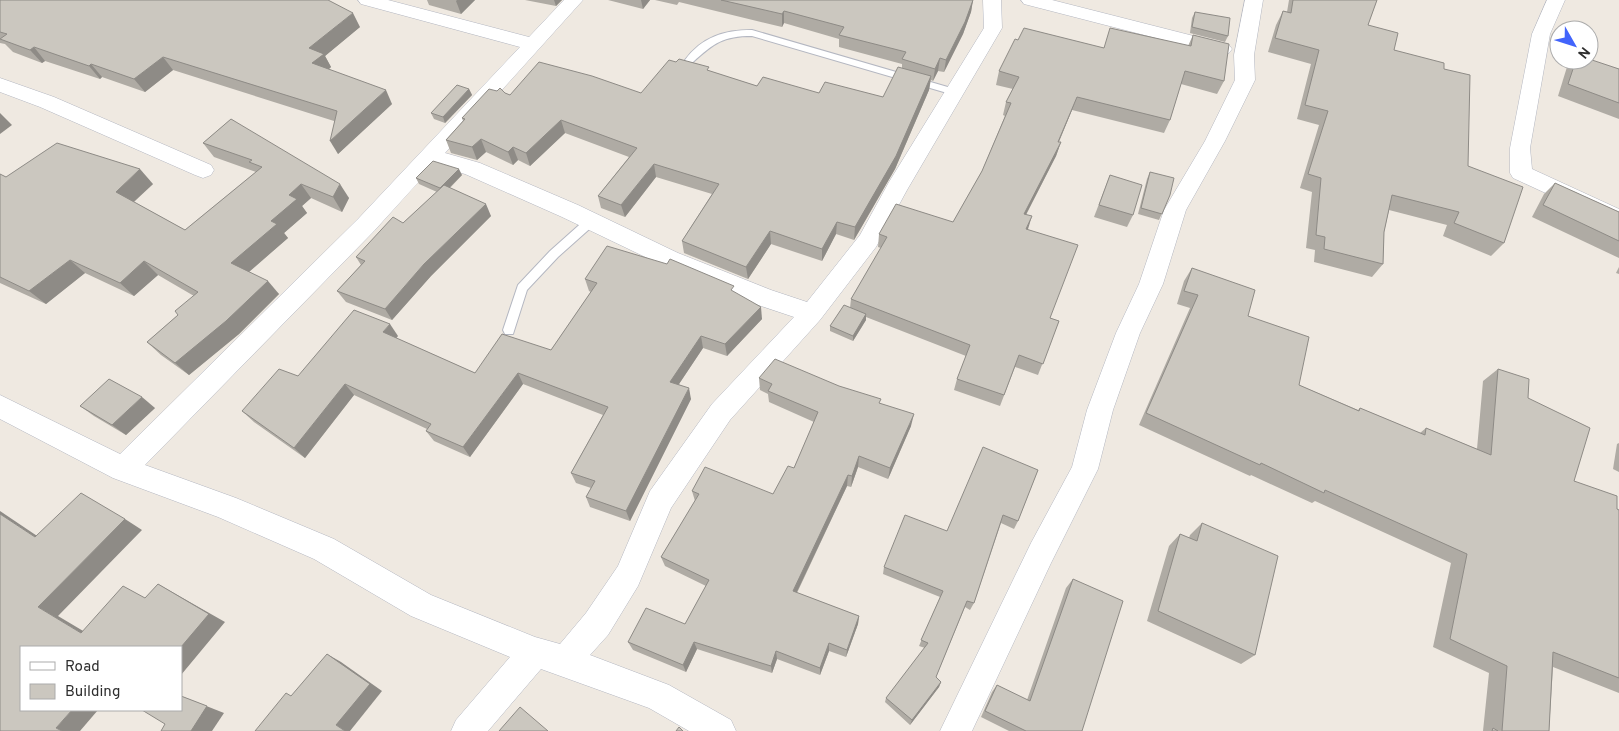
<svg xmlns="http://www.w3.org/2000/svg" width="1619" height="731" viewBox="0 0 1619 731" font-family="Overpass,sans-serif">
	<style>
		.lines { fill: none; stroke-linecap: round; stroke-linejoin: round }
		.service-casing { stroke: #b4b7c1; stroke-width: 2 }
		.minor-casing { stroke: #b4b7c1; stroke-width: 1 }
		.service { fill: #fff; fill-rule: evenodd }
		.minor { fill: #fff; fill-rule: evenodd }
		.wall { fill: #afaba4 }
		.shaded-wall { fill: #8e8b86 }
		.building { fill: #cbc7bf; stroke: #8e8b86 }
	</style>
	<rect width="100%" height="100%" fill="#efe9e1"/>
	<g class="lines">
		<g class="service-casing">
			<g id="service">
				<path d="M 752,30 L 958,90 L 959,92 L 954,95 L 752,36 C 723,36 714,43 693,62 L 687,62 L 685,60 C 702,37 724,30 752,30 Z"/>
				<path d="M 591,217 L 597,221 L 595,224 L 558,257 L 527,290 L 513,334 L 505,334 L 503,330 L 518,285 L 550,251 L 587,218 Z"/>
			</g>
		</g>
		<g class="minor-casing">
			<g id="minor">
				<path d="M 358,0 L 388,0 L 529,37 L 564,0 L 583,0 L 445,153 L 480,163 L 578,205 L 678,253 L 771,290 L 807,302 L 860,235 L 889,182 L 984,28 L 983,0 L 1001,0 L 1002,28 L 907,190 L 876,247 L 820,320 L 730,420 L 671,508 L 638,586 L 608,635 L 590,655 L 669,685 L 731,720 L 736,731 L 689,731 L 649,708 L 541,669 L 488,731 L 451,731 L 456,720 L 510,657 L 411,616 L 314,559 L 218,517 L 113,478 L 0,419 L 0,395 L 120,454 L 358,219 L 520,47 L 361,4 ZM 434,165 L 465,174 L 562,217 L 662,265 L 755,304 L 794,317 L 712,404 L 650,491 L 618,566 L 586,613 L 560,644 L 535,637 L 431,595 L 334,539 L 236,498 L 145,465 L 374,231 Z"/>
				<path d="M 1021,0 L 1052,0 L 1229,45 L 1232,49 L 1229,53 L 1222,55 L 1024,4 Z"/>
				<path d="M 1245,0 L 1263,0 L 1254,55 L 1255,80 L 1225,141 L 1186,210 L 1163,284 L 1140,333 L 1113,410 L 1098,469 L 1051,563 L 972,731 L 940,731 L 1031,543 L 1072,467 L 1087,410 L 1116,333 L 1139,284 L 1164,210 L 1205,141 L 1235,80 L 1234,55 Z"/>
				<path d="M 1547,0 L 1565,0 L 1550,34 L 1530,148 L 1532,169 L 1619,209 L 1619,227 L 1513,178 L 1510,173 L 1510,148 L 1532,34 Z"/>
				<path d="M 0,78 L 54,97 L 211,165 L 214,170 L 211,175 L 203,178 L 195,175 L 40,107 L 0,92 Z"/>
			</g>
		</g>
		<use href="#service" class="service"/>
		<use href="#minor" class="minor"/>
	</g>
	<g class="wall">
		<path d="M 0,0 L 360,27 L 325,56 L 331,67 L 329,69 L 392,104 L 338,154 L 334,121 L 173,70 L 145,92 L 102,77 L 100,79 L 45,61 L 42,63 L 13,52 L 5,44 L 0,43 Z"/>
		<path d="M 427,0 L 475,0 L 461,14 L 429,5 Z"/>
		<path d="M 525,0 L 562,0 L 556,6 Z"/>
		<path d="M 608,0 L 650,0 L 643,9 Z"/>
		<path d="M 655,0 L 973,0 L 971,12 L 963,34 L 944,72 L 938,71 L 933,81 L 931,80 L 929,90 L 895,169 L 854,240 L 836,234 L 822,261 L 771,244 L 748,279 L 684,253 L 682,241 L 712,194 L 656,177 L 625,217 L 601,208 L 598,196 L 629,157 L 565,133 L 530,166 L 518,160 L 513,165 L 486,152 L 477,160 L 451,153 L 446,140 L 463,121 L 462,118 L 505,93 L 510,95 L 641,93 L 709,71 L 757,86 L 819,93 L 883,97 L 902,68 L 902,64 L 839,47 L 839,39 L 784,23 L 782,27 L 679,2 L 677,5 Z"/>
		<path d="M 1289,0 L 1377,0 L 1368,25 L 1394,50 L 1444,69 L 1468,166 L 1504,243 L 1491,256 L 1443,236 L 1447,225 L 1389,210 L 1384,232 L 1383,264 L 1372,277 L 1314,262 L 1315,250 L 1306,248 L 1312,192 L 1300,188 L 1319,125 L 1297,119 L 1311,64 L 1268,52 L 1276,25 L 1283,11 L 1287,12 Z"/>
		<path d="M 1195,12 L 1228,36 L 1225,42 L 1190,33 L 1192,18 Z"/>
		<path d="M 1193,35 L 1224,81 L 1217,94 L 1181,84 L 1170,120 L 1164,133 L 1072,110 L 1059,142 L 1061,142 L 1056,156 L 1026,215 L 1028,229 L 1050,318 L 1059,321 L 1038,375 L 1015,367 L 1000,406 L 954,390 L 957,379 L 966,356 L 866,317 L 866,320 L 853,341 L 830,331 L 830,326 L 850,308 L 851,299 L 881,248 L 878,247 L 879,234 L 953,222 L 982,171 L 1005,116 L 1003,115 L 1006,102 L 1013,89 L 996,85 L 999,71 L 1018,40 L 1104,48 L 1188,46 Z"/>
		<path d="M 1573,60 L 1589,60 L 1619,69 L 1619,119 L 1558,96 L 1567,67 Z"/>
		<path d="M 469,89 L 472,95 L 445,123 L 434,119 L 431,113 Z"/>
		<path d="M 231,119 L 349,198 L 342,212 L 311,198 L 302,206 L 307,213 L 284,233 L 288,238 L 249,272 L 279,294 L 239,334 L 189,375 L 161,355 L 147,342 L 178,315 L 194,296 L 158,275 L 134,296 L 85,273 L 46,304 L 0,283 L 0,174 L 6,177 L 153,184 L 134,202 L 185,230 L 256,172 L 214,157 L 203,143 Z"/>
		<path d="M 1150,172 L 1170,195 L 1159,220 L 1138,214 L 1147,179 Z"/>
		<path d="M 462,175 L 450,188 L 491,216 L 431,276 L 392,320 L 346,302 L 337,291 L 361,265 L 356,257 L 403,223 L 437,192 L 419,184 L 416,178 Z"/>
		<path d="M 1110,175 L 1133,215 L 1127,227 L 1094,217 Z"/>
		<path d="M 1555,183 L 1619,212 L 1619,258 L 1532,217 L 1544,194 Z"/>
		<path d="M 1619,267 L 1619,274 L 1616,273 Z"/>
		<path d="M 1192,268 L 1248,316 L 1299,385 L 1358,410 L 1360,408 L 1420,433 L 1426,428 L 1477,449 L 1483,381 L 1498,369 L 1528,398 L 1574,481 L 1619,510 L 1619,693 L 1553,667 L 1549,731 L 1483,731 L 1489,673 L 1433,647 L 1451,563 L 1315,501 L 1312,503 L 1251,475 L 1250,476 L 1139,425 L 1190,308 L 1177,304 L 1184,281 Z"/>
		<path d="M 585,279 L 734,292 L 762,319 L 727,356 L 703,348 L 679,384 L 691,399 L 630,521 L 590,507 L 586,497 L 591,488 L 576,483 L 571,473 L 603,415 L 523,384 L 470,457 L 434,441 L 426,431 L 427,429 L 354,395 L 305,458 L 254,422 L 242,411 L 298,376 L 398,336 L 396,338 L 475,373 L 551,350 L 591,292 L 589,291 Z"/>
		<path d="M 759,378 L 880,403 L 911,426 L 888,479 L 858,467 L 851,487 L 847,486 L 797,593 L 859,616 L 858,624 L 846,657 L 829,651 L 820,675 L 777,659 L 772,673 L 697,649 L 686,672 L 633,650 L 628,642 L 685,624 L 706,586 L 665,566 L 661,557 L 695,501 L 692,491 L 773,494 L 794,468 L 814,422 L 769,402 L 768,394 L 760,390 Z"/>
		<path d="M 80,406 L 155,408 L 126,435 L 94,416 Z"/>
		<path d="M 1619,443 L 1619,472 L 1613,469 L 1617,444 Z"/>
		<path d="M 1038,470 L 1018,521 L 1014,529 L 1001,523 L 974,603 L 970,610 L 965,607 L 936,677 L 941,682 L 939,687 L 910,725 L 885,702 L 886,698 L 925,648 L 919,646 L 940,597 L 883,574 L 884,567 L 947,531 Z"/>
		<path d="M 1202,523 L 1255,655 L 1241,664 L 1147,621 L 1169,546 L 1180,534 L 1189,538 L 1190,535 Z"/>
		<path d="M 1073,579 L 1082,731 L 1009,731 L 981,717 L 992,692 L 997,685 L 1027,700 L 1066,588 Z"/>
	</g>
	<g class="shaded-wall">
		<path d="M 457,0 L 475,0 L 461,14 L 456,1 Z"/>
		<path d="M 554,0 L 562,0 L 556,6 Z"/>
		<path d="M 641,0 L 650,0 L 643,9 Z"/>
		<path d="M 973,0 L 971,12 L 963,34 L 944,72 L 946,60 Z"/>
		<path d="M 784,11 L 784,23 L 782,27 L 782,14 Z"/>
		<path d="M 353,13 L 360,27 L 325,56 L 331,67 L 320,77 L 312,63 L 309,48 Z"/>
		<path d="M 34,47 L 45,61 L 42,63 L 30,50 Z"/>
		<path d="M 163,57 L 173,70 L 145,92 L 134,79 Z"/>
		<path d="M 940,58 L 938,71 L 933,81 L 935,69 Z"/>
		<path d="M 91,64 L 102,77 L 100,79 L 89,66 Z"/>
		<path d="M 931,76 L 929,90 L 895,169 L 854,240 L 855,227 Z"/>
		<path d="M 469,89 L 472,95 L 445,123 L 443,117 Z"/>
		<path d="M 386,90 L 392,104 L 338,154 L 330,141 Z"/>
		<path d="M 1077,97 L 1072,110 L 1053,155 L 1058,142 Z"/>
		<path d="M 0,113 L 12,125 L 0,134 Z"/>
		<path d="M 561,120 L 565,133 L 530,166 L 526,153 Z"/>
		<path d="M 481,139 L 486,152 L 477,160 L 472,147 Z"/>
		<path d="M 1061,142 L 1056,156 L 1020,226 L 1024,214 Z"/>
		<path d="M 513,147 L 518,160 L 513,165 L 508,152 Z"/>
		<path d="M 654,164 L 656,177 L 625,217 L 621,205 Z"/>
		<path d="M 140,169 L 153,184 L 129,206 L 116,192 Z"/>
		<path d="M 459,169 L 462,175 L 443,194 L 440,188 Z"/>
		<path d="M 301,184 L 311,198 L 302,206 L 307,213 L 284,233 L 288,238 L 243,277 L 231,263 L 271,221 L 289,195 Z"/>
		<path d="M 340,184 L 349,198 L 342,212 L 333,197 Z"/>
		<path d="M 486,204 L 491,216 L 431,276 L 392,320 L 385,309 L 424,264 Z"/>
		<path d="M 1032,216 L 1028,229 L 1026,229 Z"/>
		<path d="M 837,222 L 836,234 L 822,261 L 822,249 Z"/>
		<path d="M 770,231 L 771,244 L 748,279 L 746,267 Z"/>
		<path d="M 70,260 L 85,273 L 46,304 L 29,291 Z"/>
		<path d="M 144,261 L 158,275 L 134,296 L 120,283 Z"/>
		<path d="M 268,281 L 279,294 L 239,334 L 189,375 L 175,363 Z"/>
		<path d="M 761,307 L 762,319 L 727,356 L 725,344 Z"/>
		<path d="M 866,314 L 866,320 L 853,341 L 853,336 Z"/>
		<path d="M 390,324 L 398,336 L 391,344 L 383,332 Z"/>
		<path d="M 701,336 L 703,348 L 673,393 L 670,382 Z"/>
		<path d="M 518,373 L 523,384 L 470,457 L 463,447 Z"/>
		<path d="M 345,384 L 354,395 L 305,458 L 294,448 Z"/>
		<path d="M 689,388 L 691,399 L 630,521 L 626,511 Z"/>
		<path d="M 142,397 L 155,408 L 126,435 L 112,425 Z"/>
		<path d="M 914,414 L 911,426 L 888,479 L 890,468 Z"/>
		<path d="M 859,456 L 858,467 L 851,487 L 852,476 Z"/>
		<path d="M 848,475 L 847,486 L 793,600 L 793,591 Z"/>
		<path d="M 0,511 L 55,548 L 35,537 L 0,514 Z"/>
		<path d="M 125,519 L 142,530 L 58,616 L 100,641 L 81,633 L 38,607 Z"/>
		<path d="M 158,584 L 225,622 L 181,675 L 181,647 Z"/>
		<path d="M 859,616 L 858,624 L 846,657 L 847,650 Z"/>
		<path d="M 694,642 L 697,649 L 686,672 L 683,665 Z"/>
		<path d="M 829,643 L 829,651 L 820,675 L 820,668 Z"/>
		<path d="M 776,651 L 777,659 L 772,673 L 771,666 Z"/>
		<path d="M 327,654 L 341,662 L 382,691 L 350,731 L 345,731 L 336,725 Z"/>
		<path d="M 941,682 L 939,687 L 910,725 L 912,720 Z"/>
		<path d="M 181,696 L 224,713 L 212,731 L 191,731 Z"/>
		<path d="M 72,710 L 98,710 L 80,731 L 62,731 L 56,728 Z"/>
	</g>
	<g class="building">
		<path d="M 0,0 L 328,0 L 353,13 L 309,48 L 324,54 L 312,63 L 386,90 L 330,141 L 337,111 L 163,57 L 134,79 L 91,64 L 89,66 L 34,47 L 30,50 L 0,39 L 7,34 L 0,32 Z"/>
		<path d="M 721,0 L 973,0 L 965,22 L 946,60 L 940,58 L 935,69 L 902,59 L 906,52 L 839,35 L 844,27 L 784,11 L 782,14 Z"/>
		<path d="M 1293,0 L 1377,0 L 1368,25 L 1398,33 L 1394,50 L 1444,63 L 1444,69 L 1470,75 L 1468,166 L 1523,187 L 1504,243 L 1454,223 L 1459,212 L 1392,195 L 1384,232 L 1383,264 L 1324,249 L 1325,237 L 1316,235 L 1321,178 L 1308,174 L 1328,111 L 1305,105 L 1319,50 L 1275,38 L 1283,11 L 1291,13 Z"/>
		<path d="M 1195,12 L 1230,18 L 1228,36 L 1192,27 Z"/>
		<path d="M 1024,28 L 1104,48 L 1110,28 L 1191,46 L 1193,35 L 1229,44 L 1224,81 L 1185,71 L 1170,120 L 1077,97 L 1058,142 L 1061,142 L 1024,214 L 1032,216 L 1026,229 L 1078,245 L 1050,318 L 1059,321 L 1043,364 L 1019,355 L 1004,395 L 957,379 L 970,345 L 851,299 L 887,237 L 879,234 L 896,204 L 953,222 L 982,171 L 1011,103 L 1006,102 L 1019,77 L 999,71 L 1015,39 L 1018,40 Z"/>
		<path d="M 679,59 L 709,67 L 707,70 L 757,86 L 763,77 L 819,93 L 825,82 L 883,97 L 898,67 L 931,76 L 896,156 L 855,227 L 837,222 L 822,249 L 770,231 L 746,267 L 682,241 L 719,184 L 654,164 L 621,205 L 598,196 L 637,148 L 561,120 L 526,153 L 513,147 L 508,152 L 481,139 L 472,147 L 446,140 L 465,119 L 462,118 L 489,89 L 497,91 L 500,88 L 505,93 L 510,95 L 539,62 L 592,76 L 641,93 L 669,60 L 676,62 Z"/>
		<path d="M 1589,59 L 1619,69 L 1619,103 L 1568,84 L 1576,60 L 1589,60 Z"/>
		<path d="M 457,85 L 469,89 L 443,117 L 431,113 Z"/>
		<path d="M 231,119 L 340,184 L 333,197 L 301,184 L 289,195 L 297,199 L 271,221 L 277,224 L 231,263 L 268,281 L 226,321 L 175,363 L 147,342 L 178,315 L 175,311 L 198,292 L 144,261 L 120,283 L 70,260 L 29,291 L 0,277 L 0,174 L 6,177 L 57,143 L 140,169 L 116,192 L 185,230 L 262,167 L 249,162 L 252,160 L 203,143 Z"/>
		<path d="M 433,161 L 459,169 L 440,188 L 416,178 Z"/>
		<path d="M 1150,172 L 1174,178 L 1170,195 L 1162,214 L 1141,208 Z"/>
		<path d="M 1110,175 L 1142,185 L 1133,215 L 1099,205 Z"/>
		<path d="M 1555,183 L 1619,212 L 1619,241 L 1543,205 Z"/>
		<path d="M 444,185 L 486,204 L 424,264 L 385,309 L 337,291 L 365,261 L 356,257 L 393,217 L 403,223 Z"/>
		<path d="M 607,246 L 667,264 L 670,259 L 734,286 L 731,290 L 761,307 L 725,344 L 701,336 L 670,382 L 689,388 L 626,511 L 586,497 L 595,481 L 571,473 L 608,407 L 518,373 L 463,447 L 426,431 L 431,424 L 345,384 L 294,448 L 242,411 L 279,369 L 298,376 L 354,310 L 390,324 L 383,332 L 475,373 L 502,334 L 551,350 L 597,283 L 585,279 Z"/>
		<path d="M 1192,268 L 1255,290 L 1248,316 L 1309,337 L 1299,385 L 1359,411 L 1360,408 L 1425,435 L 1426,428 L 1491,455 L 1498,369 L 1529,379 L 1528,398 L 1590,428 L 1574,481 L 1617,496 L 1617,509 L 1619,510 L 1619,678 L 1553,652 L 1549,731 L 1502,731 L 1507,666 L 1450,639 L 1467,554 L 1325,490 L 1324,493 L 1261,463 L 1260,465 L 1146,413 L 1198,295 L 1184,291 Z"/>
		<path d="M 844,305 L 866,314 L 853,336 L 830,326 Z"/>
		<path d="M 775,359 L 839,386 L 881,399 L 879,403 L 914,414 L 890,468 L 859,456 L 852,476 L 848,475 L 793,591 L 859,616 L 847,650 L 829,643 L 820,668 L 776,651 L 771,666 L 694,642 L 683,665 L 628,642 L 646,608 L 685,624 L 709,580 L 661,557 L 699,494 L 692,491 L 705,467 L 773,494 L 788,466 L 794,468 L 818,412 L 768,391 L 772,384 L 759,378 Z"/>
		<path d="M 109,379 L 142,397 L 112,425 L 80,406 Z"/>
		<path d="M 983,447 L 1038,470 L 1018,521 L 1003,515 L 974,603 L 967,601 L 936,677 L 941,682 L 912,720 L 886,698 L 928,643 L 921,640 L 943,591 L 884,567 L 905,515 L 947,531 Z"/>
		<path d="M 81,493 L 125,519 L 38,607 L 81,633 L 123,586 L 145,598 L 158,584 L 209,614 L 181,647 L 21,647 L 21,710 L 72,710 L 56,728 L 62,731 L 0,731 L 0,514 L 35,537 Z"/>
		<path d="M 1202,523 L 1278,556 L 1255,655 L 1158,611 L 1180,534 L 1197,541 Z"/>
		<path d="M 1073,579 L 1123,601 L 1082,731 L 1026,731 L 985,711 L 997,685 L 1030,701 Z"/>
		<path d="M 327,654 L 370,684 L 336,725 L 345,731 L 255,731 L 286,693 L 291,696 Z"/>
		<path d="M 181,696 L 207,706 L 191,731 L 161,731 L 165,724 L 142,710 L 181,710 Z"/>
		<path d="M 520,707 L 548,731 L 499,731 Z"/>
		<path d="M 679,727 L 683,731 L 676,731 Z"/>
		<path d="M 1493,728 L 1498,731 L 1492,731 Z"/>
	</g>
	<rect x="20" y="646" width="162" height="65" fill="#ffffff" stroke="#ababab"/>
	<rect x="30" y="662" width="25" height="8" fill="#ffffff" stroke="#ababab"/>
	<text x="65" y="671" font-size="15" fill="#2e2e2e">Road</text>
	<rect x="30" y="684" width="25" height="15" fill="#cbc7bf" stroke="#ababab"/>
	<text x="65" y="696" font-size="15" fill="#2e2e2e">Building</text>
	<g transform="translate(1574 45) rotate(129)"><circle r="24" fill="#ffffff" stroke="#ababab"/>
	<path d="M0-4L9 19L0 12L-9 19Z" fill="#4264fb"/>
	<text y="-8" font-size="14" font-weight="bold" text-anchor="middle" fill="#2e2e2e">N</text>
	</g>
</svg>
